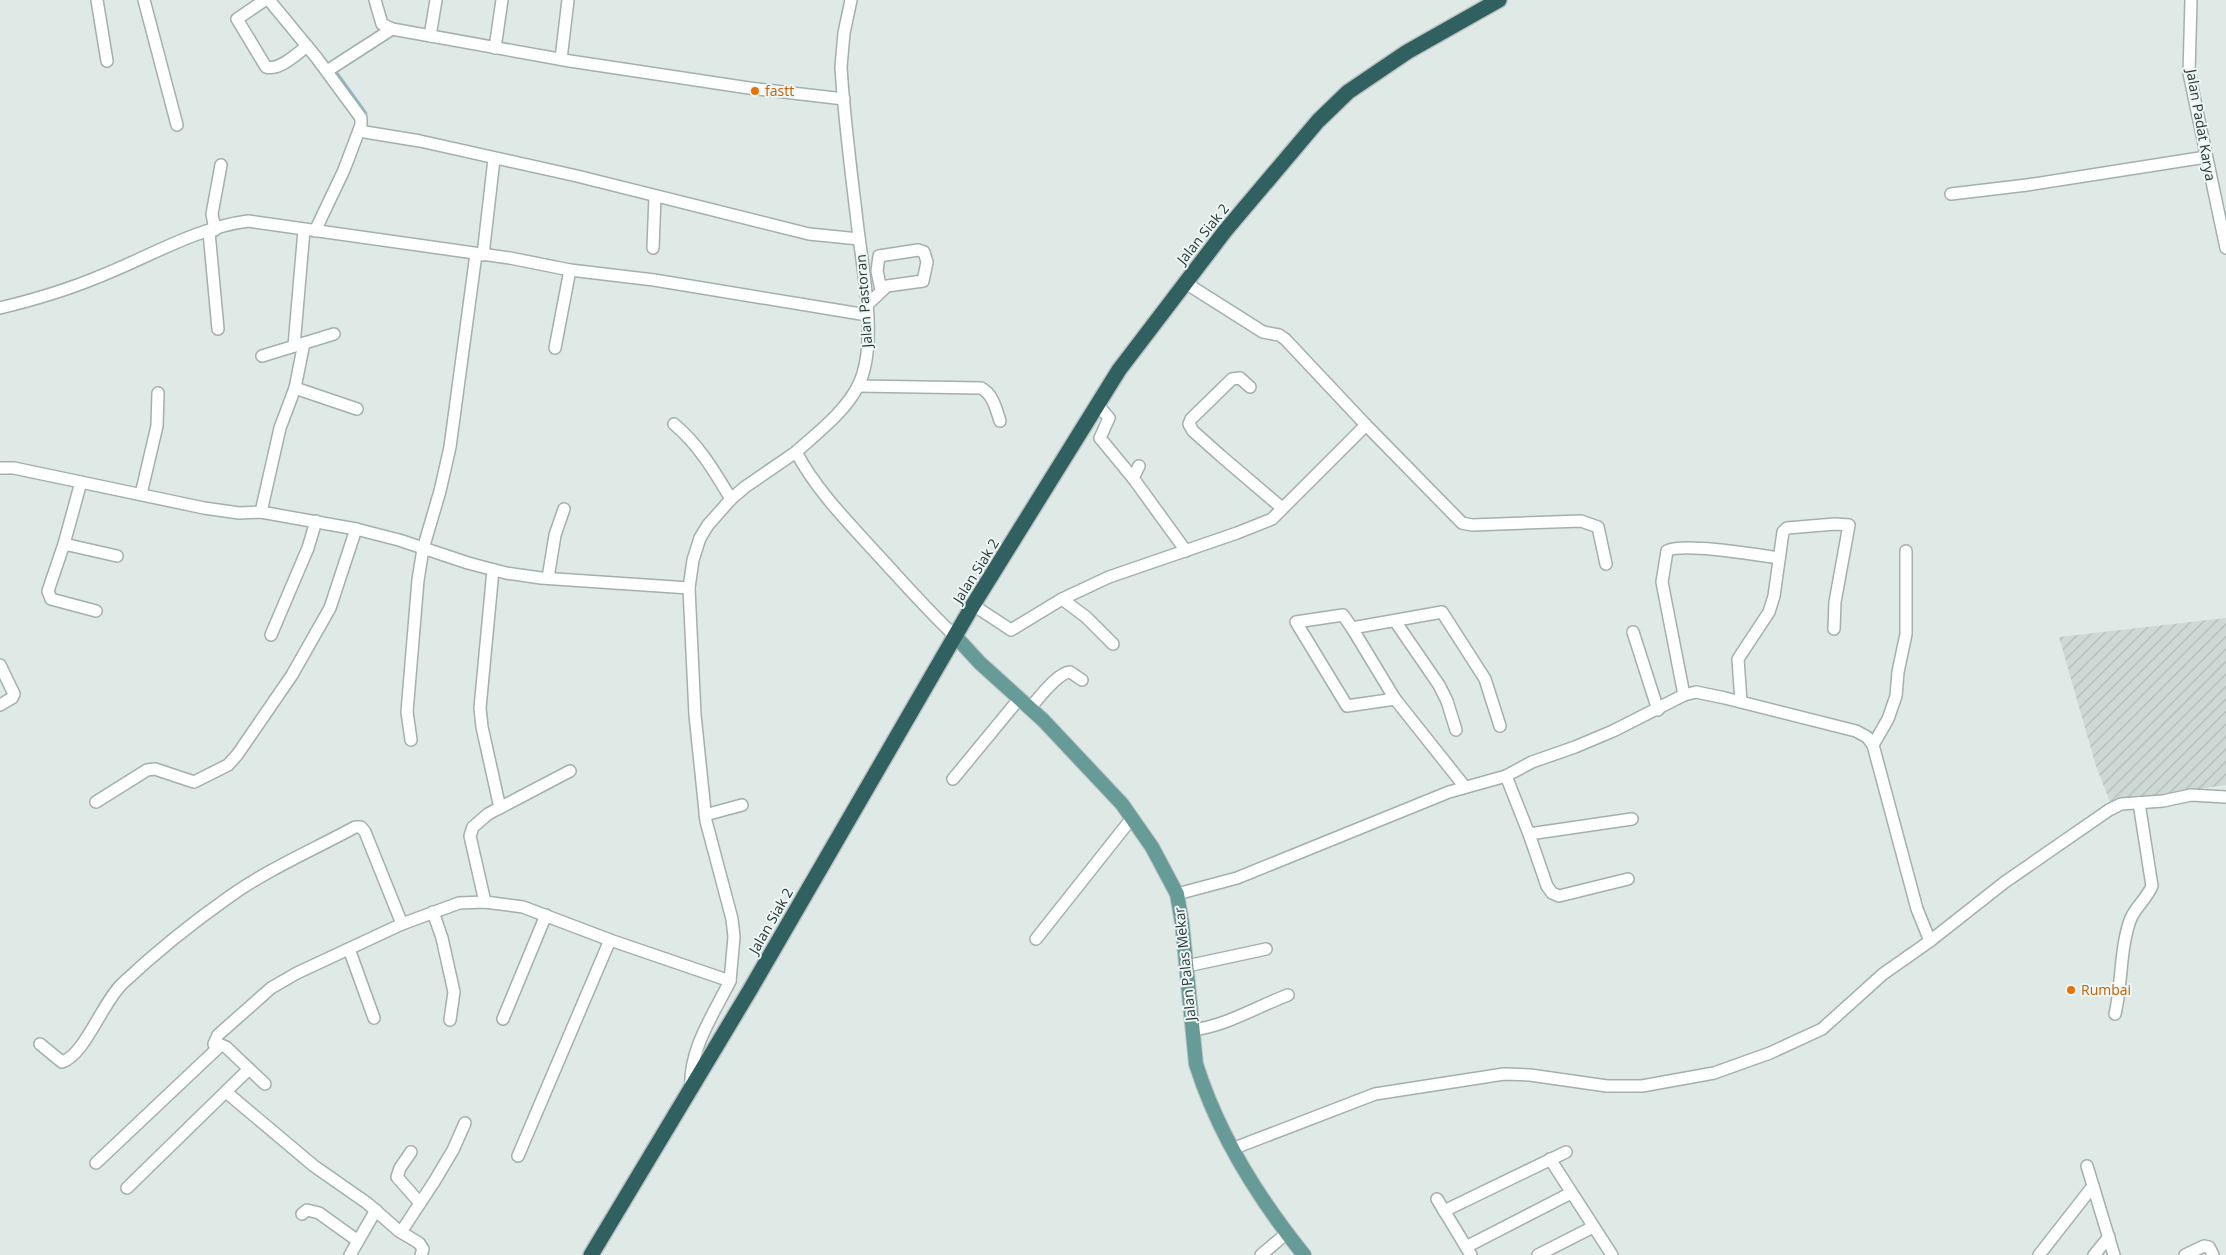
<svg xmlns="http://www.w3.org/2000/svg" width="2226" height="1255" viewBox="0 0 2226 1255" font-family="'Open Sans',sans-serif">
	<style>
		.industrial { fill: url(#industrial-furrows) }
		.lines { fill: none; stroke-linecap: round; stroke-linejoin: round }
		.stream { stroke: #8bb6ca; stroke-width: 2.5 }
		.minor-casing { stroke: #a3b0ae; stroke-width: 14 }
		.major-casing { stroke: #bdc3c3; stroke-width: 16 }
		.highway-casing { stroke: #bdc3c3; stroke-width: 18 }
		.minor { stroke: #fff; stroke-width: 11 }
		.major { stroke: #679b97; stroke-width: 14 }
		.highway { stroke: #306160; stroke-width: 15 }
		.food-dot { fill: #e8710a; stroke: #eff6f4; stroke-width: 2 }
		.labels { text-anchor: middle; stroke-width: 4; stroke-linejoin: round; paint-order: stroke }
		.food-label { font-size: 14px; fill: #c56008; stroke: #eff6f4; text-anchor: start }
		.street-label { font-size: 14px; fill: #223836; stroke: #eff6f4 }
	</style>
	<defs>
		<pattern id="industrial-furrows" width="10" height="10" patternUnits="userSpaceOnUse" patternTransform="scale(1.25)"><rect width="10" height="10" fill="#ced9d6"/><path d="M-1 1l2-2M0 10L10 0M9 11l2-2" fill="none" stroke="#b1bbb8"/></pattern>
	</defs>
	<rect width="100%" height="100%" fill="#dfe9e6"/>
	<path class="industrial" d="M 2226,618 L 2226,785 L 2110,802 L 2096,766 L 2059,637 Z"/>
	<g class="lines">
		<g class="stream">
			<path d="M 335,70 L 366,113 L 365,117"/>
			<path d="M 57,286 L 78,279"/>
		</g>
		<g class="minor-casing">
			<g id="minor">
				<path d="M 97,0 L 107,61"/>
				<path d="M 144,0 L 177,125"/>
				<path d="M 265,0 L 237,19 L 266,67 C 279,71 297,54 307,46"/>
				<path d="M 269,0 L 316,57 L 361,118 L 361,125 L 344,170 L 315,231"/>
				<path d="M 375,0 L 382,24 L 392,29 L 570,61 L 749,88 L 844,99"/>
				<path d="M 851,0 L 844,33 L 841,67 C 844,118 851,170 857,221 C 862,267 879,345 858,386 C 845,412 817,433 796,452 C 817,491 847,521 877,554 C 903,582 928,611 956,637"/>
				<path d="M 2191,0 L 2189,73 L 2226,248"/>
				<path d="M 430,36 L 436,0"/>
				<path d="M 495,48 L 502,0"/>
				<path d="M 561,59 L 568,0"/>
				<path d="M 327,71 L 392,29"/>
				<path d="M 359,131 L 420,141 L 577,176 L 809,234 L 859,239"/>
				<path d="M 1951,194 L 2027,185 L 2206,157"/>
				<path d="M 215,230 L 212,214 L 221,165"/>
				<path d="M 209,232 L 218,329"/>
				<path d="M 653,248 L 655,196"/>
				<path d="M 483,255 L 494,159"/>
				<path d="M 866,306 L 887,286 L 923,281 L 927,262 L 924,252 L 918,250 L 879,256 L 877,271 L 881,290"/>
				<path d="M 0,308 C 33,300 67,290 98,277 C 147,258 195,228 248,221 L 510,258 L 570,270 L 654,280 L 867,315"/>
				<path d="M 294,346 L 304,230"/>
				<path d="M 555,348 L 570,270"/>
				<path d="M 262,356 L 334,334"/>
				<path d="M 858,386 L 981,388 C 993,394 996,409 1000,421"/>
				<path d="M 1250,387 L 1240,378 L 1232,379 L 1191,419 L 1189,424 L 1193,431 L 1221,456 L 1282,508"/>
				<path d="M 295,388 L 304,343"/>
				<path d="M 1097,404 L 1109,418 L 1100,438 L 1133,478"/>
				<path d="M 674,424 C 699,445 714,471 731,499"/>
				<path d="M 1365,424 L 1462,523 L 1472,525 L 1581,521 L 1598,527 L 1606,564"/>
				<path d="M 1139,466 L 1133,478 L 1186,551"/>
				<path d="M 0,468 L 14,468 L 204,508 L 239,513 L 261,512 L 356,529 L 399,540 L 468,563 L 506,573 L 541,578 L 689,588"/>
				<path d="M 81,482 L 64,544 L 48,591 L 51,599 L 96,611"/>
				<path d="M 141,494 L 157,426 L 158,393"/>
				<path d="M 261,512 L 280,428 L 295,388 L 357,409"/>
				<path d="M 64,544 L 117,556"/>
				<path d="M 493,570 L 480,708 L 482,727 L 500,808"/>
				<path d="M 548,578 L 555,535 L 564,509"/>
				<path d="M 1062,599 L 1086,617 L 1113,644"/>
				<path d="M 973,605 L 1011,630 L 1062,599 L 1109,577 L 1237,533 L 1272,519 L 1362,429 L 1365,424 L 1285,339 L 1279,335 L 1263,332 L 1184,282"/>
				<path d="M 1395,621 L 1439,685 L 1447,701 L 1456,730"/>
				<path d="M 1352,628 L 1343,615 L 1296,622 L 1347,706 L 1395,699"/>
				<path d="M 1633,632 L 1658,710"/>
				<path d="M 271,635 L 308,548 L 316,521"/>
				<path d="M 0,665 L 14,694 L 12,698 L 0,705"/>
				<path d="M 1684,695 L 1662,582 L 1667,551 C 1681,542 1759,555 1779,558"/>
				<path d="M 1741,702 L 1738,659 L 1769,612 L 1774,596 L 1783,532 L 1787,528 L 1835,524 L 1849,525 L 1835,602 L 1834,629"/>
				<path d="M 1030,708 C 1039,698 1057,673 1070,672 L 1082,680"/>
				<path d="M 411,740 L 407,712 L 418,580 L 423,549 L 440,491 L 450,447 L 476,254"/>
				<path d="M 1873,745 L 1888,719 L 1896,696 L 1898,672 L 1906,634 L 1906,551"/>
				<path d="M 1506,776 L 1529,834 L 1547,886 L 1552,893 L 1559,896 L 1628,879"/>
				<path d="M 953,779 L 1019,699"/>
				<path d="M 1465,787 L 1395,699 L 1352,628 L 1442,612 L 1485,679 L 1500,726"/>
				<path d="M 96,802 L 147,770 L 155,769 L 194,782 L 228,765 L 237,755 L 292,675 L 330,608 L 356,529"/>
				<path d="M 705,815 L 742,805"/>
				<path d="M 1529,834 L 1632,819"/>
				<path d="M 1177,894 L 1237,878 L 1449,792 L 1506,776 L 1532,762 L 1575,747 L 1613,731 L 1684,695 L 1696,692 L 1725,698 L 1856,731 L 1867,737 L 1873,745 L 1917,909 L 1930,941"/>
				<path d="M 485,902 L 470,836 L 473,827 L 488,814 L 570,771"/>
				<path d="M 433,912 L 442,938 L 454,992 L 450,1020"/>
				<path d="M 1036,939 L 1132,818"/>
				<path d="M 349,949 L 374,1018"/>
				<path d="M 1187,966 L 1266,949"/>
				<path d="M 2115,1014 C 2122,985 2120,945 2131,918 C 2136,907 2147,898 2152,886 L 2139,803"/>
				<path d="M 503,1019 L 546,915"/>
				<path d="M 1192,1030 C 1226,1026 1256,1007 1288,995"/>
				<path d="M 40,1044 L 62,1062 C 85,1055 103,1001 123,983 C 156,952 192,923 229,897 C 268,869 313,850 355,827 L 361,827 L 365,832 L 402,924"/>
				<path d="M 216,1048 L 214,1044 L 218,1035 L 271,988 L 297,973 L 402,924 L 459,903 L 485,902 L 523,907 L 610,940 L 730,981 L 734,937 L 732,919 L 706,821 L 695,715 L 689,588 L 693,560 L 700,538 L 708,525 L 731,499 L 745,487 L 796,452"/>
				<path d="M 691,1090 C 688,1051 713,1015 730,981"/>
				<path d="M 226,1092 L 314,1166 L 367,1203 L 399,1231 L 419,1243 L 423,1249 L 421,1255"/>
				<path d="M 1232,1149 L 1375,1094 L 1504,1074 L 1530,1075 L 1607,1086 L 1642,1086 L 1714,1073 L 1770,1053 L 1822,1029 L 1883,974 L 1930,941 L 2005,882 L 2109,810 L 2121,804 L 2163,801 L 2191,795 L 2226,797"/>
				<path d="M 411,1152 L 400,1168 L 397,1177 L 419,1202"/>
				<path d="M 518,1156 L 610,940"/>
				<path d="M 1550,1159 L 1612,1255"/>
				<path d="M 96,1163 L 221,1045 L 226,1047 L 265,1084"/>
				<path d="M 2087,1166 L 2114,1255"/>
				<path d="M 127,1188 L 249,1069"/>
				<path d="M 1437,1199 L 1471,1255"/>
				<path d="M 1444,1211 L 1566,1152"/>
				<path d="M 302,1214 L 307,1210 L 319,1213 L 358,1241"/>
				<path d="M 401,1232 L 434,1182 L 453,1150 L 465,1123"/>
				<path d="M 1466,1247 L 1571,1193"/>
				<path d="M 350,1255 L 376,1210"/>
				<path d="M 1261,1255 L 1287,1233"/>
				<path d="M 1538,1255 L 1593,1227"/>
				<path d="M 2039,1255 L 2093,1186"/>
				<path d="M 2094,1255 L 2109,1237"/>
				<path d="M 2185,1255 L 2204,1246 L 2209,1247 L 2213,1255"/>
			</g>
		</g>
		<g class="major-casing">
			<path id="major" d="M 956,637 L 980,663 L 1043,720 L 1122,804 L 1152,847 L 1177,894 L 1182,923 L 1196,1064 C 1218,1134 1258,1198 1304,1255"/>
		</g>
		<g class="highway-casing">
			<path id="highway" d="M 591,1255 L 750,990 L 973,605 L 1119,370 L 1225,231 L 1318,121 L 1348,92 L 1407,52 L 1499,0"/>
		</g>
		<use href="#minor" class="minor"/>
		<use href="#major" class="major"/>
		<use href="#highway" class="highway"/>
	</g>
	<g class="food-dot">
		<circle cx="755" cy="91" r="5"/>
		<circle cx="2071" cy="990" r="5"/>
	</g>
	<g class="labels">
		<g class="food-label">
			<text x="765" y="96">fastt</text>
			<text x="2081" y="995">Rumbai</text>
		</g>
		<g class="street-label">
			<text transform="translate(2201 125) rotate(80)" y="5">Jalan Padat Karya</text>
			<text transform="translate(1203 234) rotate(-51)" y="5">Jalan Siak 2</text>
			<text transform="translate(864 301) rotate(-94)" y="5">Jalan Pastoran</text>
			<text transform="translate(976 571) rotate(-58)" y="5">Jalan Siak 2</text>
			<text transform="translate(771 921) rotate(-60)" y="5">Jalan Siak 2</text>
			<text transform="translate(1185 964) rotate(-96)" y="5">Jalan Palas Mekar</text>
		</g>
	</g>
</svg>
